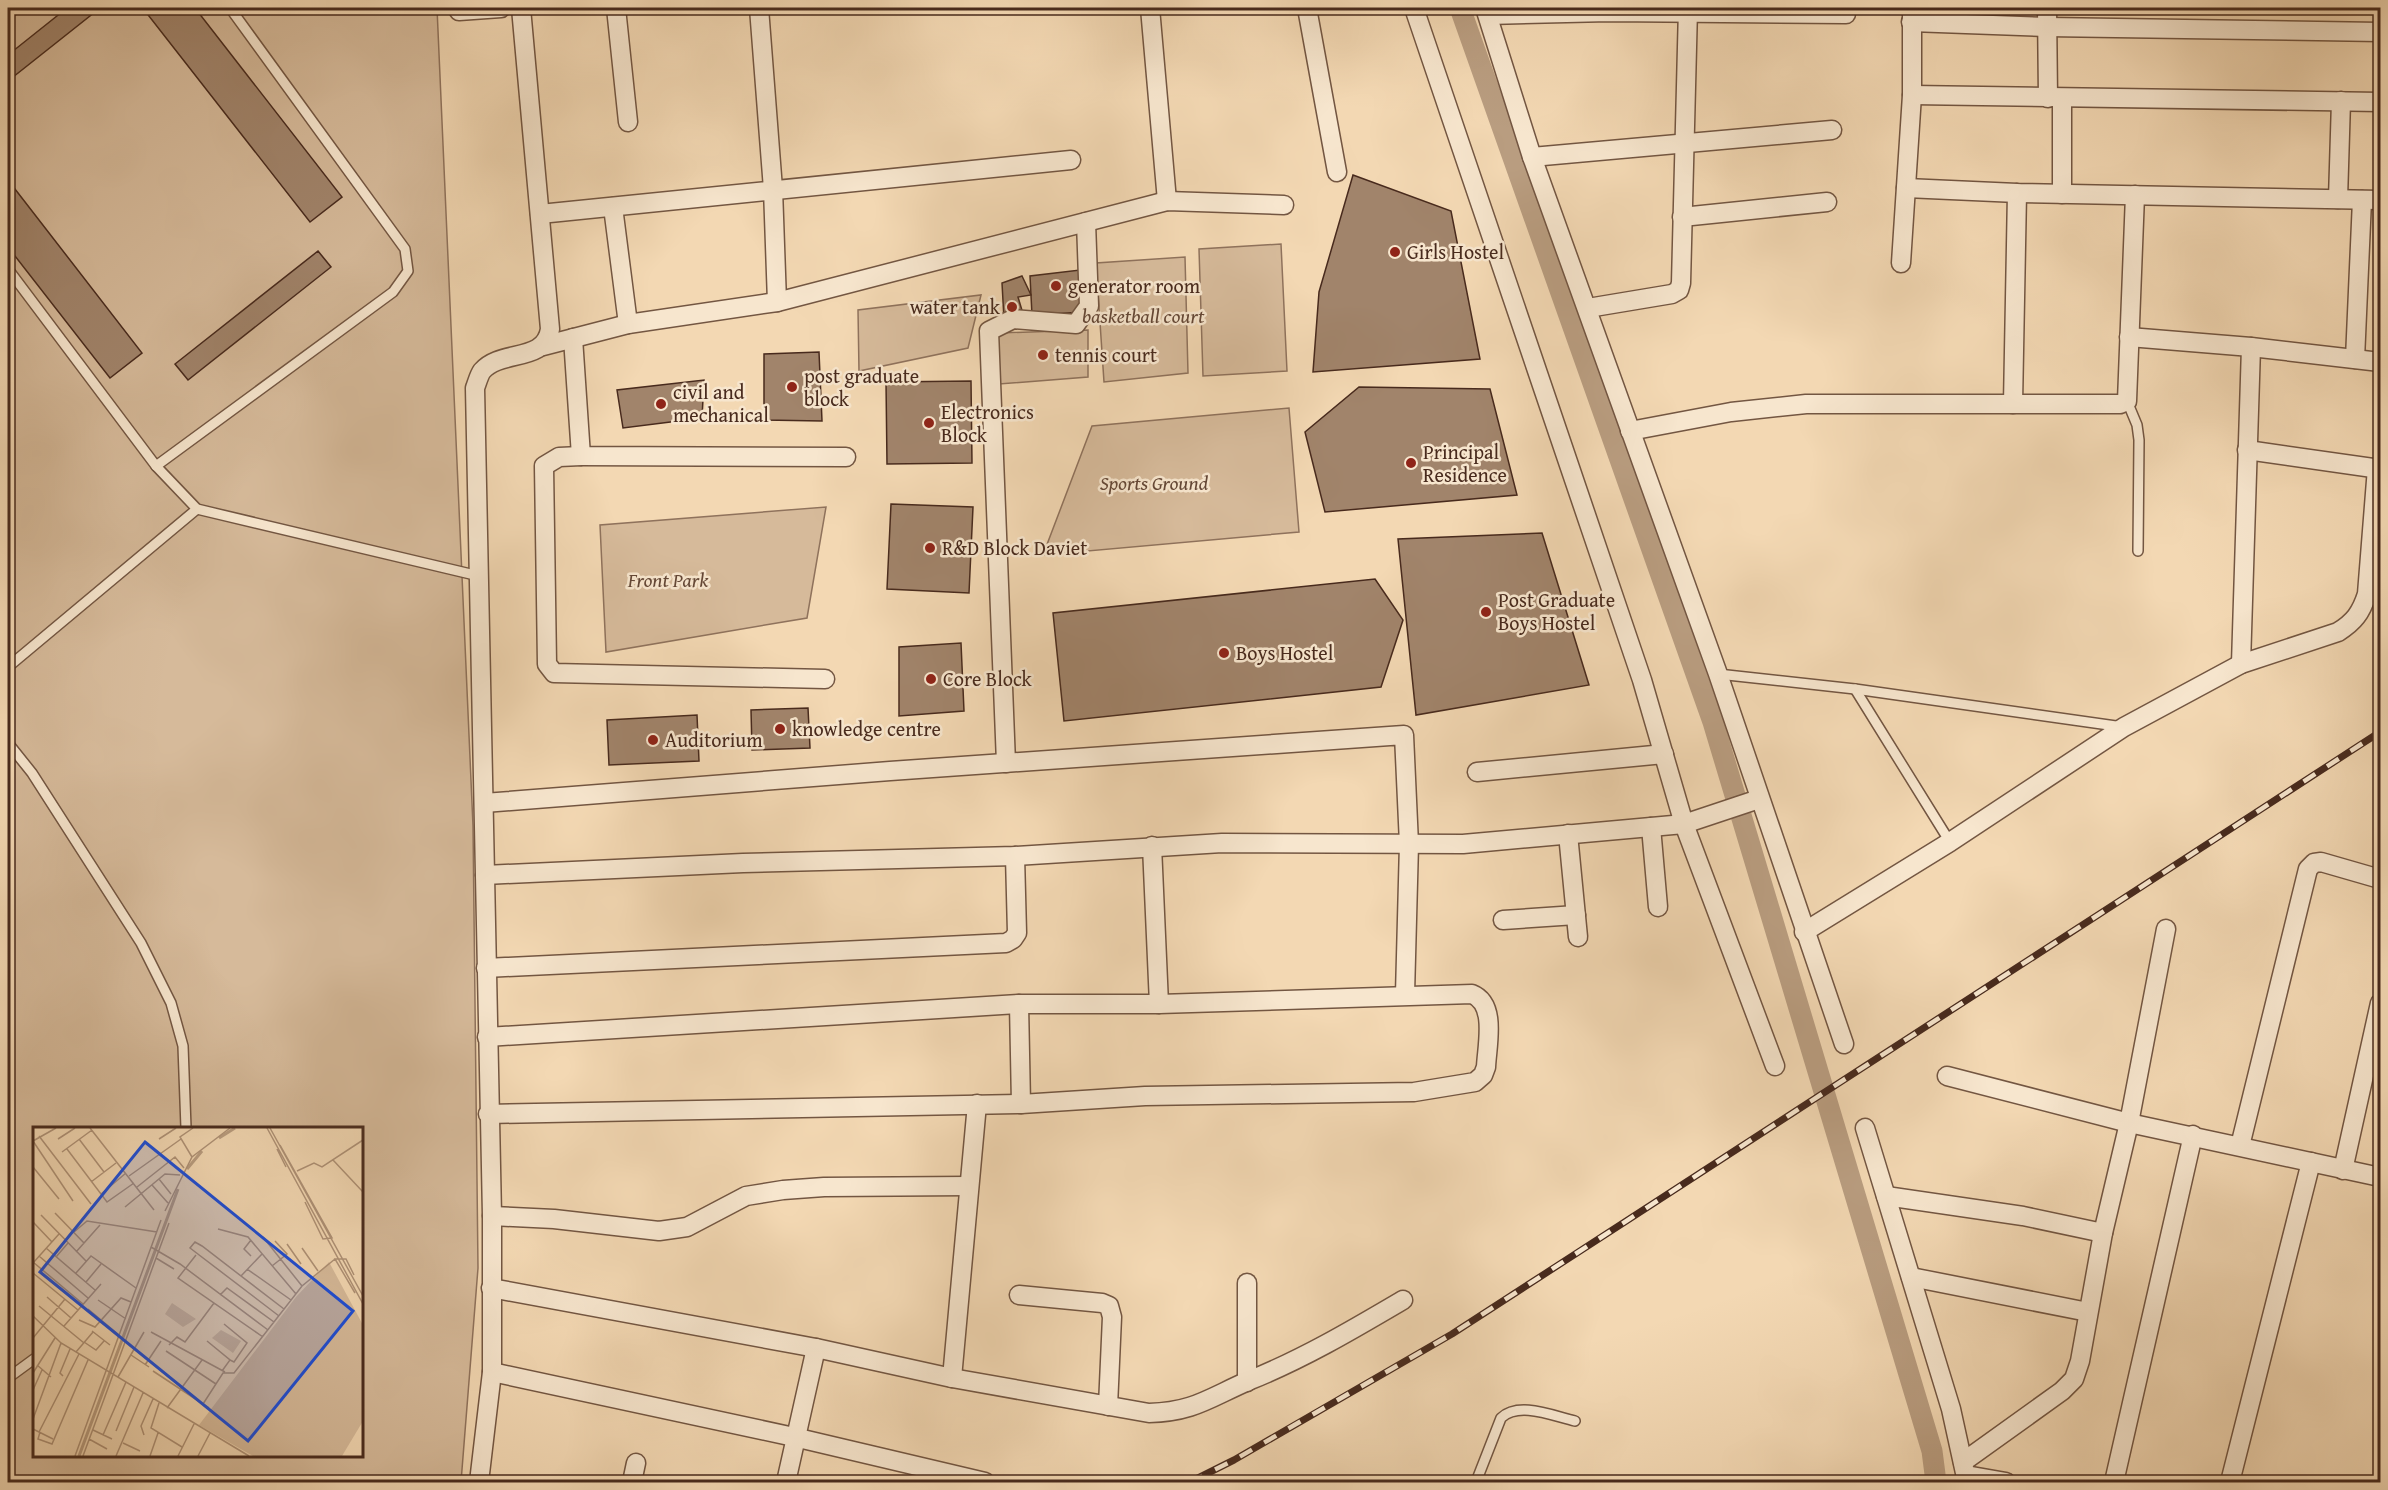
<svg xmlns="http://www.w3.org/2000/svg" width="2388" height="1490" viewBox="0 0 2388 1490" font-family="'Gentium Book Plus',serif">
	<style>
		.green { fill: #d6ba9a; stroke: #8f725c; stroke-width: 1.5; fill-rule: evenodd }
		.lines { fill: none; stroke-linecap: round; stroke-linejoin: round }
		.canal { stroke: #b99d80; stroke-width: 21 }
		.building { fill: #a1846b; stroke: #482a1d; stroke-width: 1.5 }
		.lane-casing { stroke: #735642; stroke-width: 12 }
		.street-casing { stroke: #735642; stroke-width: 21 }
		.lane { stroke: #f7e6ce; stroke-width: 9 }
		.street { stroke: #f7e6ce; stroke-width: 18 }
		.rail-casing { stroke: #482a1d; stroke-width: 7 }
		.rail { stroke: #f7e6ce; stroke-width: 4.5; stroke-dasharray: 14; stroke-linecap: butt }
		.poi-dot { fill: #8f2418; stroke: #f7e6ce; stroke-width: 2 }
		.labels { text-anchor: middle; stroke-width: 5; stroke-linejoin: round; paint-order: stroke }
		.poi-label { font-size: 20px; fill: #482a1d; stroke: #f7e6ce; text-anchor: start }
		.park-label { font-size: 20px; font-style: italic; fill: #644736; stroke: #f7e6ce }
		.inset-river { fill: none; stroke: #b99d80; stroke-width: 3 }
		.inset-road { fill: none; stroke: #af9277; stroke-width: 1.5 }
		.view { fill: #1d4ed8; fill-opacity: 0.15; stroke: #1d4ed8; stroke-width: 3 }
		.inset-edge { fill: none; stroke: #482a1d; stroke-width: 3 }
	</style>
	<rect width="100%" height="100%" fill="#f3d8b3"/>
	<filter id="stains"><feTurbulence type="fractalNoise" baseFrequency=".00333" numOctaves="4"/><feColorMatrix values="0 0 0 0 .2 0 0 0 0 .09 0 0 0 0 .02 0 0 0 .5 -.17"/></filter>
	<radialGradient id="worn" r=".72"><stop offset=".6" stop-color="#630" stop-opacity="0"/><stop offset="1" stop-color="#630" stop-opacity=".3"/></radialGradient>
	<g class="green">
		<path d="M 8,8 L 437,8 L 473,826 L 478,1268 L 461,1482 L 8,1482 ZM 34,1128 L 362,1128 L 362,1456 L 34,1456 Z"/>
		<path d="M 1281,244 L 1287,371 L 1203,376 L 1199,249 Z"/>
		<path d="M 1185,257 L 1188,373 L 1104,382 L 1096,263 Z"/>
		<path d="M 981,295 L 968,348 L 859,371 L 858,310 Z"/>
		<path d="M 1088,330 L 1088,377 L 999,384 L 998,333 Z"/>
		<path d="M 1289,408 L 1299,532 L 1043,555 L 1092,426 Z"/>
		<path d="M 826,507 L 807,618 L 606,652 L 600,525 Z"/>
	</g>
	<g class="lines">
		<path class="canal" d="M 1460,8 L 1713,722 L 1932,1451 L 1936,1482"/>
	</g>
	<g class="building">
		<path d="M 67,8 L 100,8 L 8,81 L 8,55 Z"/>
		<path d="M 150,8 L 195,8 L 342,197 L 310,222 L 145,11 Z"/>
		<path d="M 1353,175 L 1451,211 L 1480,359 L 1313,372 L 1319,292 Z"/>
		<path d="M 8,180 L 142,353 L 110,378 L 8,247 Z"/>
		<path d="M 318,251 L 331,267 L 188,380 L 175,364 Z"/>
		<path d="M 1080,270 L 1084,312 L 1032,315 L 1030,276 Z"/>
		<path d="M 1022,276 L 1031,295 L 1018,297 L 1024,317 L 1004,319 L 1002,283 Z"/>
		<path d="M 819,352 L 822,421 L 764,420 L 764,354 Z"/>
		<path d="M 704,380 L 702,418 L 623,428 L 617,390 Z"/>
		<path d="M 971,381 L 972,463 L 887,464 L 886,382 Z"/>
		<path d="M 1359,387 L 1490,389 L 1517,495 L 1325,512 L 1305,432 Z"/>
		<path d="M 891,504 L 973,507 L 969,593 L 887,589 Z"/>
		<path d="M 1542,533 L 1589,685 L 1416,715 L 1398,539 Z"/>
		<path d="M 1375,579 L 1403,620 L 1381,687 L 1064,721 L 1053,613 Z"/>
		<path d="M 961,643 L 964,711 L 899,716 L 899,647 Z"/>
		<path d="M 808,708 L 810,748 L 752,750 L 751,710 Z"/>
		<path d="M 697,715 L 699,761 L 609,765 L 607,720 Z"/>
	</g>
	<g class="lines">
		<g class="lane-casing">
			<g id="lane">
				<path d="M 8,14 L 16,8"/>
				<path d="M 8,269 L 156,466 L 197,509 L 479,576"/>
				<path d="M 2127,401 L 2137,425 L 2139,440 L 2138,551"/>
				<path d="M 156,466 L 393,292 L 408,271 L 405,249 L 230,8"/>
				<path d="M 8,667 L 197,509"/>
				<path d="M 1718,674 L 1855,689 L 2123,727"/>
				<path d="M 1855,689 L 1950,842"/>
				<path d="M 8,743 L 32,773 L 141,943 L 171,1003 L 183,1046 L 186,1128"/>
				<path d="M 8,1378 L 34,1359"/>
				<path d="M 1476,1482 L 1501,1418 C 1519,1401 1553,1416 1575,1421"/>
			</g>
		</g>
		<g class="street-casing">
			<g id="street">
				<path d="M 616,8 L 628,122"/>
				<path d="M 759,8 L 773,189 L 777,302"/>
				<path d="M 1150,8 L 1167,201"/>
				<path d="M 1307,8 L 1337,172"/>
				<path d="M 1414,8 L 1642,680 L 1684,824 L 1775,1066"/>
				<path d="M 1485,8 L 1532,157 L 1718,674 L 1844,1044"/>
				<path d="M 2047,8 L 2048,98"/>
				<path d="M 459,11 L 501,8"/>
				<path d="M 1488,15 L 1609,12 L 1846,14"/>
				<path d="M 1911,22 L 2047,27 L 2380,32"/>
				<path d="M 1912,95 L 2380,102"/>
				<path d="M 1532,157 L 1832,130"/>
				<path d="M 1906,188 L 2017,193 L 2380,200"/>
				<path d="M 2062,194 L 2062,98"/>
				<path d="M 2338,199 L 2341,101"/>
				<path d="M 613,207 L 628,324"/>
				<path d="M 540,214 L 1071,160"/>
				<path d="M 1682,217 L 1827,202"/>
				<path d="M 1901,263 L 1912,95 L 1912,8"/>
				<path d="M 1588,308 L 1672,294 L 1679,290 L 1681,283 L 1688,8"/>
				<path d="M 2129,337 L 2251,347 L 2380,362"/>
				<path d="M 573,338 L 581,456 L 846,457"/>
				<path d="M 543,346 L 628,324 L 777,302 L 1167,201 L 1284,205"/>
				<path d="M 2355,359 L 2362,200"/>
				<path d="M 2013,404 L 2017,193"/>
				<path d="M 1630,431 L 1731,412 L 1806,404 L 2120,404 L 2127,401 L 2135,195"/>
				<path d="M 2247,450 L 2380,469"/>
				<path d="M 581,456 L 559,457 L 544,466 L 547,664 L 554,673 L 825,679"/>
				<path d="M 2241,664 L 2251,347"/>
				<path d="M 1006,763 L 989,331 L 1013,319 L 1076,324 L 1089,306 L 1086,222"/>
				<path d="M 1477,772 L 1664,754"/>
				<path d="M 484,803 L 890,771 L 1404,735 L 1409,844 L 1405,994"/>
				<path d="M 1651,827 L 1658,907"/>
				<path d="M 1568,834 L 1578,937"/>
				<path d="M 1152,846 L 1159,1004"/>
				<path d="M 485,875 L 743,863 L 1015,856 L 1222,843 L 1463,844 L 1684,824 L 1759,799"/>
				<path d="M 1503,920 L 1576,915"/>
				<path d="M 1804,932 L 1950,842 L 2124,727 L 2241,664 L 2338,632 C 2354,622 2361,613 2367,594 L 2377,468"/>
				<path d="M 486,968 L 1006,943 L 1013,939 L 1017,933 L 1015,856"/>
				<path d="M 1019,1004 L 1021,1104"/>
				<path d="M 487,1037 L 1019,1004 L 1159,1004 L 1472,994 C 1497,1004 1487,1045 1486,1067 L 1483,1075 L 1475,1082 L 1414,1092 L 1145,1096 L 1021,1104 L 488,1114"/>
				<path d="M 1947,1076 L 2129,1123 L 2380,1177"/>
				<path d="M 1865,1128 L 1951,1409 L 1967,1482"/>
				<path d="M 2240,1146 L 2308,869 L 2314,863 L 2321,862 L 2380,879"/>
				<path d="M 2343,1170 L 2380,1003"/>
				<path d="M 1886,1196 L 2023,1216 L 2103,1233"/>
				<path d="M 492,1216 L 554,1219 L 659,1231 L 687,1227 L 746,1196 L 783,1190 L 824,1187 L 969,1186"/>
				<path d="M 1911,1277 L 2088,1312"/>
				<path d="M 1247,1283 L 1247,1382"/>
				<path d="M 491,1288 L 816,1348 L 952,1378 L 1149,1413 C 1193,1412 1209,1398 1248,1381 C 1303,1359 1352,1330 1403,1300"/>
				<path d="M 1019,1295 L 1102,1303 L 1109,1306 L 1112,1317 L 1108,1406"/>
				<path d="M 492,1372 L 794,1437 L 985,1482"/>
				<path d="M 952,1378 L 977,1104"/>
				<path d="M 1963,1462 L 2062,1391 L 2074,1379 L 2080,1361 L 2103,1233 L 2129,1123 L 2166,929"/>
				<path d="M 1966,1475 L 2006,1482"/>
				<path d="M 479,1482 L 492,1372 L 492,1216 L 475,388 C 477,383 479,375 482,371 C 501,349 545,363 550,329 L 521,8"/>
				<path d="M 632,1482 L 636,1463"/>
				<path d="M 786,1482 L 816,1348"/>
				<path d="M 2114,1482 L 2193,1135"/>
				<path d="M 2230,1482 L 2311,1162"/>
			</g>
		</g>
		<use href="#lane" class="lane"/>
		<use href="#street" class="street"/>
		<g class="rail-casing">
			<path id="rail" d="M 1190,1482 L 1234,1460 L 1452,1334 L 2380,732"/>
		</g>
		<use href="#rail" class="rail"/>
	</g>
	<g class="poi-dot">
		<circle cx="1395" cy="252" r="6"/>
		<circle cx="1056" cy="286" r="6"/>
		<circle cx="1012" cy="307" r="6"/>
		<circle cx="1043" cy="355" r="6"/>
		<circle cx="792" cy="387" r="6"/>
		<circle cx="661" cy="404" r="6"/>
		<circle cx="929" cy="423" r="6"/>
		<circle cx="1411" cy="463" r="6"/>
		<circle cx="930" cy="548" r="6"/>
		<circle cx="1486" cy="612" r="6"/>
		<circle cx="1224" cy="653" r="6"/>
		<circle cx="931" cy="679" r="6"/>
		<circle cx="780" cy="729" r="6"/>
		<circle cx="653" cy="740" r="6"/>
	</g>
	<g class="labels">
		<g class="poi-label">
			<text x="1407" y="259">Girls Hostel</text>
			<text x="1068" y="293">generator room</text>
			<text x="1000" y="314" text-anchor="end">water tank</text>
			<text x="1055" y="362">tennis court</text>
			<text x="804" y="383">post graduate<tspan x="804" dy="23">block</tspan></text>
			<text x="673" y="399">civil and<tspan x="673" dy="23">mechanical</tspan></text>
			<text x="941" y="419">Electronics<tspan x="941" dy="23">Block</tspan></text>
			<text x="1423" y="459">Principal<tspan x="1423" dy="23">Residence</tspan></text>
			<text x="942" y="555">R&amp;D Block Daviet</text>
			<text x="1498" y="607">Post Graduate<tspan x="1498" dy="23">Boys Hostel</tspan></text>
			<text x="1236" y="660">Boys Hostel</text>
			<text x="943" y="686">Core Block</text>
			<text x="792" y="736">knowledge centre</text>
			<text x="665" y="747">Auditorium</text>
		</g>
		<g class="park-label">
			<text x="1143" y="323">basketball court</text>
			<text x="1154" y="490">Sports Ground</text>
			<text x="668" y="587">Front Park</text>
		</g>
	</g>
	<g transform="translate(33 1127)">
		<rect width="330" height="330" fill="#f3d8b3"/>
		<path d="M 296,135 L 330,198 L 330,294 L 309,329 L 220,329 L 166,298 L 263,170 ZM 139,176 L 163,192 L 150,200 L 132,187 ZM 188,203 L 208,214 L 200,226 L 179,211 Z" fill="#d6ba9a"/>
		<path class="inset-river" d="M 186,11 L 202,1M 154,42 L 169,24M 46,329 L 145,62"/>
		<path class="inset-road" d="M 57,1 L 121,83M 234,1 L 330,177M 237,1 L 330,169M 6,9 L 58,77M 25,12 L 42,1M 46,12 L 71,45M 126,12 L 143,1M 0,14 L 40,74M 0,14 L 23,1M 247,18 L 299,111 L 290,112 L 272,75M 34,22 L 74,75 L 101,56M 244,22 L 253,40M 29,25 L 59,3M 159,30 L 147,10 L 160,1M 300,33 L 330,65M 0,40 L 26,72M 264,44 L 281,36 L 289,40 L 330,13M 96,49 L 148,12M 126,52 L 138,67M 58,55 L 83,36M 119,58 L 135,76M 104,60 L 142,30 L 151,41M 68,67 L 93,46M 92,80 L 132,47 L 147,48M 132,84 L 159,30 L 197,1M 22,86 L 51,116M 8,88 L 53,134M 0,95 L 19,115M 185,102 L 215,110 L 263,167M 41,105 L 54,94 L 124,105M 230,110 L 269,159M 254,117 L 268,137M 118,120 L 147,137 L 235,203M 13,121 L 62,163M 269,121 L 285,144M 43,125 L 67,98M 163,128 L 145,151 L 230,210M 6,129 L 55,171M 218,129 L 211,122 L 218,113M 23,130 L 35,116M 123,131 L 141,142M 0,135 L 50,177M 0,136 L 26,107M 239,139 L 254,127 L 242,114M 214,142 L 258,173M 0,146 L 45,183M 43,146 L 58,129 L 103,161M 321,148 L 313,132 L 302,132 L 322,166M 208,149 L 229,127M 53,155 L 68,137M 187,168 L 194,161 L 241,195M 14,170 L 38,191M 65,173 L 93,192M 6,179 L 51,216M 55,182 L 86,208M 0,189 L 28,216 L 216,329M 246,189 L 157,121 L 162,115 L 169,119 L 251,182M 46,193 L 62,200 L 88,171 L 98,175M 191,197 L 214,216 L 201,235 L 197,233M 31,199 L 68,157M 59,204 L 77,218M 118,205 L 192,245M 0,211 L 32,172M 174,214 L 197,233 L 189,244M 51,215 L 63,223 L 71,214M 136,218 L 144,210 L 152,215 L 181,176M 133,224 L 183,257M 43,225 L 60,205M 98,228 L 116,240M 4,238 L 18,250M 112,238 L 128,214M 120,244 L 176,281M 0,246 L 22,211M 30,249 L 27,246 L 37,222M 85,250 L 111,205M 0,263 L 9,243M 126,276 L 118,301 L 149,320M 170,277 L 190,246 L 201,246 L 269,159 L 302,132M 134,281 L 169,233M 0,292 L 28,216M 0,302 L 20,312M 60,303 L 79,312M 83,304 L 101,260M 6,305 L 46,227M 7,305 L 5,312 L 19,317 L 55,233M 70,308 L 93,255M 111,308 L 108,299 L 120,272M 56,312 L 74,322M 90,316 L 107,324M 42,329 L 128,93M 50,329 L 136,96M 83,329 L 110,266M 117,329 L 125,306M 145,329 L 161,297M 165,329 L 177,306"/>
		<path class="view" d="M 112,15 L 320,184 L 215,314 L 7,145 Z"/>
		<rect width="330" height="330" class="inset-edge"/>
	</g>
	<rect width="2388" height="1490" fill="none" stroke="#f3d8b3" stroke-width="30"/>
	<rect x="9" y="9" width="2370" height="1472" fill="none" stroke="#482a1d" stroke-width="3"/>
	<rect x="15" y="15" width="2358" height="1460" fill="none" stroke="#482a1d" stroke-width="1.5"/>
	<rect width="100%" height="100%" filter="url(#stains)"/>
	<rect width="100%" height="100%" fill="url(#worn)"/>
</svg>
